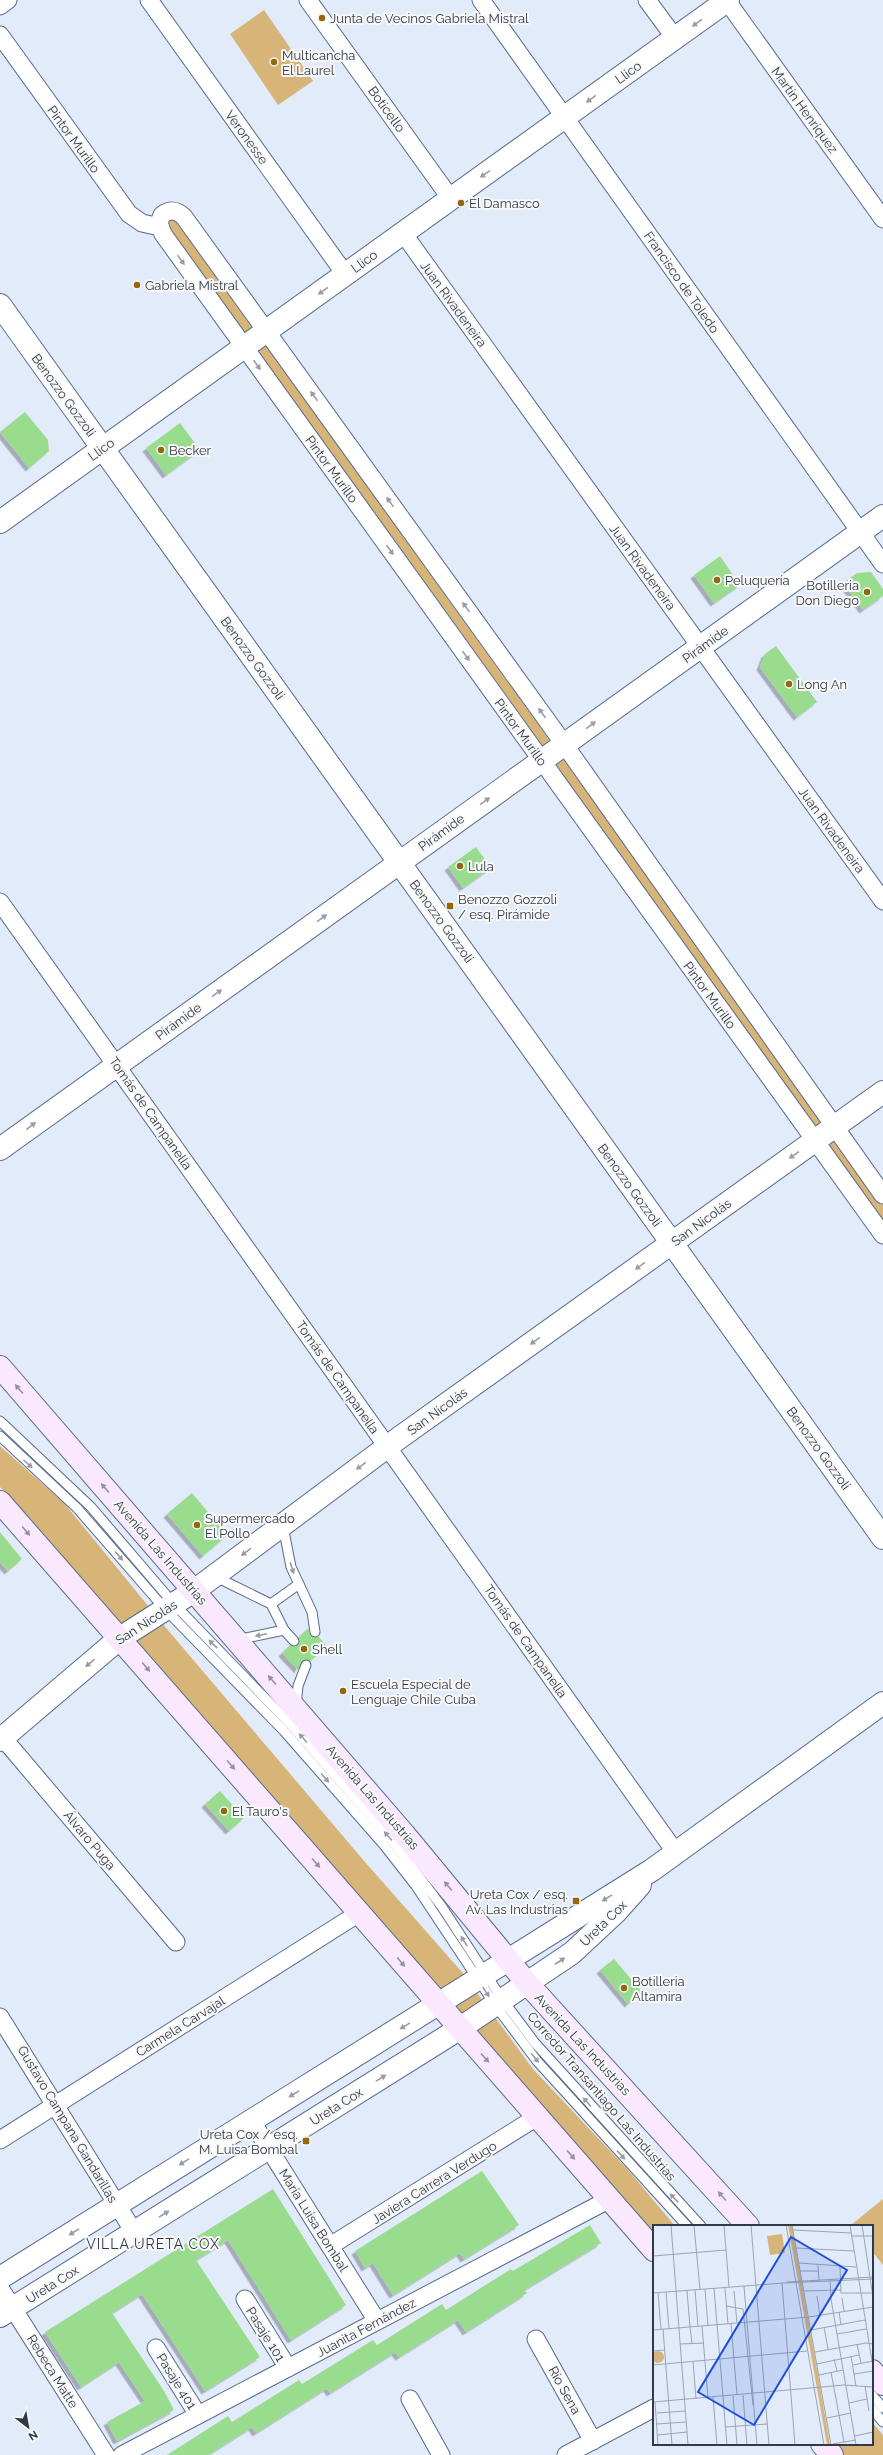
<svg xmlns="http://www.w3.org/2000/svg" width="883" height="2455" viewBox="0 0 883 2455" font-family="Raleway,sans-serif">
	<style>
		.green { fill: #d7b478 }
		.building { fill: #99dc8d; filter: url(#shadow) }
		.lines { fill: none; stroke-linecap: round; stroke-linejoin: round }
		.service-casing { stroke: #576a8a; stroke-width: 11 }
		.minor-casing { stroke: #576a8a; stroke-width: 19 }
		.tertiary-casing { stroke: #576a8a; stroke-width: 24 }
		.secondary-casing { stroke: #576a8a; stroke-width: 24 }
		.service { stroke: #fff; stroke-width: 9 }
		.minor { stroke: #fff; stroke-width: 17 }
		.tertiary { stroke: #fff; stroke-width: 22 }
		.secondary { stroke: #fae8fe; stroke-width: 22 }
		.oneway { fill: #989ca4 }
		.oneway2 { fill: #9590a3 }
		.poi-dot { fill: #90680f; stroke: #f8f8f8; stroke-width: 1.5 }
		.labels { text-anchor: middle; stroke-width: 4; stroke-linejoin: round; paint-order: stroke }
		.poi-label { font-size: 13px; fill: #303948; stroke: #f8f8f8; text-anchor: start }
		.street-label { font-size: 13px; fill: #303948; stroke: #f8f8f8 }
		.neighbourhood-label { font-size: 14px; letter-spacing: 1px; fill: #303948; stroke: #f8f8f8 }
		.inset-road { fill: none; stroke: #9ba4b3; stroke-width: 1 }
		.view { fill: #1d4ed8; fill-opacity: 0.15; stroke: #1d4ed8; stroke-width: 2 }
		.inset-edge { fill: none; stroke: #303948; stroke-width: 2 }
	</style>
	<defs>
		<filter id="shadow"><feDropShadow dx="-3.5" dy="3.5" stdDeviation="0" flood-color="#0004"/></filter>
	</defs>
	<rect width="100%" height="100%" fill="#e2ebfa"/>
	<g class="green">
		<path d="M 264,10 L 313,81 L 278,105 L 230,34 Z"/>
		<path d="M 173,217 L 181,221 L 377,500 L 883,1204 L 883,1224 L 169,233 L 166,222 Z"/>
		<path d="M 0,1446 L 64,1503 L 167,1629 L 365,1862 L 461,1971 L 533,2069 L 629,2171 L 675,2226 L 654,2226 L 654,2240 L 35,1527 L 0,1487 Z"/>
		<path d="M 883,2199 L 883,2265 L 872,2251 L 872,2226 L 851,2225 Z"/>
		<path d="M 872,2422 L 883,2435 L 883,2455 L 844,2455 L 834,2444 L 872,2444 Z"/>
	</g>
	<g class="building">
		<path d="M 25,412 L 48,440 L 49,451 L 29,468 L 0,432 Z"/>
		<path d="M 180,423 L 200,450 L 166,475 L 146,448 Z"/>
		<path d="M 720,556 L 740,585 L 714,603 L 694,575 Z"/>
		<path d="M 871,572 L 883,589 L 883,596 L 863,610 L 843,583 L 857,573 Z"/>
		<path d="M 776,646 L 817,702 L 797,717 L 760,667 L 765,654 Z"/>
		<path d="M 476,847 L 491,868 L 463,888 L 448,867 Z"/>
		<path d="M 192,1493 L 227,1535 L 203,1556 L 167,1514 Z"/>
		<path d="M 0,1532 L 22,1559 L 8,1571 L 0,1562 Z"/>
		<path d="M 308,1628 L 311,1636 L 319,1637 L 327,1646 L 310,1661 L 302,1661 L 298,1670 L 282,1653 L 290,1645 L 298,1645 L 299,1637 Z"/>
		<path d="M 220,1791 L 244,1818 L 229,1831 L 205,1804 Z"/>
		<path d="M 614,1959 L 642,1992 L 628,2004 L 600,1970 Z"/>
		<path d="M 482,2171 L 519,2225 L 464,2259 L 460,2253 L 393,2295 L 373,2263 L 365,2268 L 355,2251 Z"/>
		<path d="M 273,2189 L 346,2305 L 291,2340 L 228,2240 L 196,2260 L 260,2357 L 205,2391 L 142,2294 L 112,2313 L 164,2391 L 174,2410 L 117,2441 L 107,2422 L 145,2401 L 119,2362 L 81,2387 L 45,2332 Z"/>
		<path d="M 590,2225 L 601,2243 L 524,2290 L 527,2293 L 466,2332 L 458,2320 L 399,2357 L 395,2352 L 330,2393 L 327,2388 L 256,2433 L 252,2427 L 208,2455 L 167,2455 L 228,2416 L 232,2422 L 299,2380 L 302,2384 L 373,2340 L 377,2345 L 442,2304 L 446,2310 L 511,2269 L 513,2271 Z"/>
	</g>
	<g class="lines">
		<g class="service-casing">
			<g id="service">
				<path d="M 0,1421 L 91,1507 L 174,1604 L 290,1724 L 393,1842 L 442,1907 L 502,1999 L 535,2043 L 701,2226"/>
				<path d="M 0,1436 L 77,1508 L 165,1609 L 284,1731 L 384,1845 L 416,1886 L 495,2005 L 537,2061 L 687,2226"/>
				<path d="M 283,1526 L 291,1567 L 312,1612 L 315,1632"/>
				<path d="M 216,1577 L 271,1604 L 284,1630 L 294,1641"/>
				<path d="M 271,1604 L 299,1584"/>
				<path d="M 237,1640 L 284,1630"/>
				<path d="M 296,1706 L 298,1686 L 306,1665"/>
				<path d="M 872,2395 L 883,2408"/>
				<path d="M 872,2409 L 883,2422"/>
			</g>
		</g>
		<g class="minor-casing">
			<g id="minor">
				<path d="M 149,0 L 345,274"/>
				<path d="M 308,0 L 451,199"/>
				<path d="M 481,0 L 883,564"/>
				<path d="M 647,0 L 675,38"/>
				<path d="M 727,1 L 883,219"/>
				<path d="M 0,6 L 8,0"/>
				<path d="M 0,35 L 129,214 L 142,223 L 160,227"/>
				<path d="M 403,233 L 883,901"/>
				<path d="M 0,902 L 676,1853"/>
				<path d="M 883,1195 L 564,744 L 184,217 C 177,210 170,209 162,215 L 159,223 L 163,234 L 883,1235"/>
				<path d="M 3,1738 L 176,1942"/>
				<path d="M 0,2017 L 134,2232"/>
				<path d="M 251,2120 L 377,2321"/>
				<path d="M 0,2140 L 359,1913"/>
				<path d="M 330,2246 L 537,2117"/>
				<path d="M 0,2288 L 106,2455"/>
				<path d="M 245,2299 L 288,2368"/>
				<path d="M 536,2339 L 593,2441"/>
				<path d="M 156,2348 L 198,2415"/>
				<path d="M 410,2399 L 441,2455"/>
				<path d="M 122,2455 L 610,2199"/>
				<path d="M 566,2455 L 654,2408"/>
			</g>
		</g>
		<g class="tertiary-casing">
			<g id="tertiary">
				<path d="M 0,305 L 883,1538"/>
				<path d="M 0,522 L 728,0"/>
				<path d="M 0,1149 L 883,516"/>
				<path d="M 0,1740 L 120,1638 L 194,1591 L 399,1438 L 883,1092"/>
				<path d="M 0,2278 L 652,1870 L 883,1703"/>
				<path d="M 0,2316 L 459,2029 L 572,1953 L 616,1912 L 640,1885"/>
			</g>
		</g>
		<g class="secondary-casing">
			<g id="secondary">
				<path d="M 0,1367 L 404,1834 L 527,1983 L 748,2226"/>
				<path d="M 0,1502 L 654,2250"/>
				<path d="M 872,2371 L 883,2384"/>
				<path d="M 822,2444 L 832,2455"/>
			</g>
		</g>
		<use href="#service" class="service"/>
		<use href="#minor" class="minor"/>
		<use href="#tertiary" class="tertiary"/>
		<use href="#secondary" class="secondary"/>
	</g>
	<defs><path id="oneway-solid" d="M-6-.8H1V-3.2L6.5 0L1 3.2V.8H-6Z"/></defs>
	<g class="oneway">
		<use href="#oneway-solid" transform="translate(697 23) rotate(144)"/>
		<use href="#oneway-solid" transform="translate(591 99) rotate(144)"/>
		<use href="#oneway-solid" transform="translate(485 174) rotate(145)"/>
		<use href="#oneway-solid" transform="translate(181 260) rotate(54)"/>
		<use href="#oneway-solid" transform="translate(323 291) rotate(144)"/>
		<use href="#oneway-solid" transform="translate(257 365) rotate(54)"/>
		<use href="#oneway-solid" transform="translate(314 396) rotate(-126)"/>
		<use href="#oneway-solid" transform="translate(390 502) rotate(-126)"/>
		<use href="#oneway-solid" transform="translate(390 550) rotate(54)"/>
		<use href="#oneway-solid" transform="translate(466 607) rotate(-126)"/>
		<use href="#oneway-solid" transform="translate(466 656) rotate(54)"/>
		<use href="#oneway-solid" transform="translate(542 713) rotate(-126)"/>
		<use href="#oneway-solid" transform="translate(591 725) rotate(-36)"/>
		<use href="#oneway-solid" transform="translate(485 801) rotate(-36)"/>
		<use href="#oneway-solid" transform="translate(322 918) rotate(-36)"/>
		<use href="#oneway-solid" transform="translate(217 993) rotate(-36)"/>
		<use href="#oneway-solid" transform="translate(31 1126) rotate(-37)"/>
		<use href="#oneway-solid" transform="translate(794 1155) rotate(145)"/>
		<use href="#oneway-solid" transform="translate(640 1266) rotate(144)"/>
		<use href="#oneway-solid" transform="translate(535 1341) rotate(144)"/>
		<use href="#oneway-solid" transform="translate(28 1464) rotate(42)"/>
		<use href="#oneway-solid" transform="translate(361 1466) rotate(144)"/>
		<use href="#oneway-solid" transform="translate(246 1552) rotate(143)"/>
		<use href="#oneway-solid" transform="translate(119 1556) rotate(49)"/>
		<use href="#oneway-solid" transform="translate(292 1568) rotate(72)"/>
		<use href="#oneway-solid" transform="translate(261 1635) rotate(168)"/>
		<use href="#oneway-solid" transform="translate(213 1644) rotate(-136)"/>
		<use href="#oneway-solid" transform="translate(90 1663) rotate(139)"/>
		<use href="#oneway-solid" transform="translate(303 1738) rotate(-131)"/>
		<use href="#oneway-solid" transform="translate(325 1778) rotate(49)"/>
		<use href="#oneway-solid" transform="translate(388 1836) rotate(-131)"/>
		<use href="#oneway-solid" transform="translate(607 1898) rotate(148)"/>
		<use href="#oneway-solid" transform="translate(464 1941) rotate(-123)"/>
		<use href="#oneway-solid" transform="translate(560 1961) rotate(-33)"/>
		<use href="#oneway-solid" transform="translate(486 1992) rotate(56)"/>
		<use href="#oneway-solid" transform="translate(405 2026) rotate(149)"/>
		<use href="#oneway-solid" transform="translate(535 2058) rotate(51)"/>
		<use href="#oneway-solid" transform="translate(381 2078) rotate(-32)"/>
		<use href="#oneway-solid" transform="translate(294 2094) rotate(149)"/>
		<use href="#oneway-solid" transform="translate(587 2102) rotate(-132)"/>
		<use href="#oneway-solid" transform="translate(621 2155) rotate(47)"/>
		<use href="#oneway-solid" transform="translate(184 2162) rotate(148)"/>
		<use href="#oneway-solid" transform="translate(674 2198) rotate(-133)"/>
		<use href="#oneway-solid" transform="translate(164 2214) rotate(-32)"/>
		<use href="#oneway-solid" transform="translate(74 2232) rotate(148)"/>
	</g>
	<g class="oneway2">
		<use href="#oneway-solid" transform="translate(19 1389) rotate(-131)"/>
		<use href="#oneway-solid" transform="translate(105 1488) rotate(-131)"/>
		<use href="#oneway-solid" transform="translate(26 1531) rotate(49)"/>
		<use href="#oneway-solid" transform="translate(146 1667) rotate(49)"/>
		<use href="#oneway-solid" transform="translate(272 1680) rotate(-131)"/>
		<use href="#oneway-solid" transform="translate(231 1765) rotate(49)"/>
		<use href="#oneway-solid" transform="translate(316 1863) rotate(49)"/>
		<use href="#oneway-solid" transform="translate(448 1886) rotate(-130)"/>
		<use href="#oneway-solid" transform="translate(401 1962) rotate(50)"/>
		<use href="#oneway-solid" transform="translate(485 2058) rotate(48)"/>
		<use href="#oneway-solid" transform="translate(571 2155) rotate(48)"/>
		<use href="#oneway-solid" transform="translate(722 2196) rotate(-131)"/>
	</g>
	<g class="poi-dot">
		<circle cx="322" cy="18" r="4"/>
		<circle cx="274" cy="62" r="4"/>
		<circle cx="461" cy="203" r="4"/>
		<circle cx="137" cy="285" r="4"/>
		<circle cx="161" cy="450" r="4"/>
		<circle cx="717" cy="580" r="4"/>
		<circle cx="867" cy="592" r="4"/>
		<circle cx="789" cy="684" r="4"/>
		<circle cx="460" cy="866" r="4"/>
		<rect x="446" y="902" width="8" height="8" rx="2"/>
		<circle cx="197" cy="1525" r="4"/>
		<circle cx="304" cy="1649" r="4"/>
		<circle cx="343" cy="1691" r="4"/>
		<circle cx="224" cy="1811" r="4"/>
		<rect x="572" y="1897" width="8" height="8" rx="2"/>
		<circle cx="624" cy="1988" r="4"/>
		<rect x="302" y="2137" width="8" height="8" rx="2"/>
	</g>
	<g class="labels">
		<g class="poi-label">
			<text x="330" y="23">Junta de Vecinos Gabriela Mistral</text>
			<text x="282" y="60">Multicancha<tspan x="282" dy="15">El Laurel</tspan></text>
			<text x="469" y="208">El Damasco</text>
			<text x="145" y="290">Gabriela Mistral</text>
			<text x="169" y="455">Becker</text>
			<text x="725" y="585">Peluquería</text>
			<text x="859" y="590" text-anchor="end">Botilleria<tspan x="859" dy="15">Don Diego</tspan></text>
			<text x="797" y="689">Long An</text>
			<text x="468" y="871">Lula</text>
			<text x="458" y="904">Benozzo Gozzoli<tspan x="458" dy="15">/ esq. Pirámide</tspan></text>
			<text x="205" y="1523">Supermercado<tspan x="205" dy="15">El Pollo</tspan></text>
			<text x="312" y="1654">Shell</text>
			<text x="351" y="1689">Escuela Especial de<tspan x="351" dy="15">Lenguaje Chile Cuba</tspan></text>
			<text x="232" y="1816">El Tauro's</text>
			<text x="568" y="1899" text-anchor="end">Ureta Cox / esq.<tspan x="568" dy="15">Av. Las Industrias</tspan></text>
			<text x="632" y="1986">Botilleria<tspan x="632" dy="15">Altamira</tspan></text>
			<text x="298" y="2139" text-anchor="end">Ureta Cox / esq.<tspan x="298" dy="15">M. Luisa Bombal</tspan></text>
		</g>
		<g class="street-label">
			<text transform="translate(628 72) rotate(-36)" y="5">Llico</text>
			<text transform="translate(387 109) rotate(54)" y="5">Boticello</text>
			<text transform="translate(805 110) rotate(54)" y="5">Martín Henríquez</text>
			<text transform="translate(247 137) rotate(54)" y="5">Veronesse</text>
			<text transform="translate(74 139) rotate(54)" y="5">Pintor Murillo</text>
			<text transform="translate(364 261) rotate(-36)" y="5">Llico</text>
			<text transform="translate(682 282) rotate(55)" y="5">Francisco de Toledo</text>
			<text transform="translate(454 304) rotate(54)" y="5">Juan Rivadeneira</text>
			<text transform="translate(64 395) rotate(54)" y="5">Benozzo Gozzoli</text>
			<text transform="translate(101 449) rotate(-36)" y="5">Llico</text>
			<text transform="translate(332 469) rotate(54)" y="5">Pintor Murillo</text>
			<text transform="translate(643 567) rotate(54)" y="5">Juan Rivadeneira</text>
			<text transform="translate(705 644) rotate(-36)" y="5">Pirámide</text>
			<text transform="translate(253 658) rotate(54)" y="5">Benozzo Gozzoli</text>
			<text transform="translate(521 732) rotate(54)" y="5">Pintor Murillo</text>
			<text transform="translate(832 830) rotate(54)" y="5">Juan Rivadeneira</text>
			<text transform="translate(441 832) rotate(-36)" y="5">Pirámide</text>
			<text transform="translate(442 921) rotate(54)" y="5">Benozzo Gozzoli</text>
			<text transform="translate(710 995) rotate(54)" y="5">Pintor Murillo</text>
			<text transform="translate(178 1021) rotate(-36)" y="5">Pirámide</text>
			<text transform="translate(151 1113) rotate(55)" y="5">Tomás de Campanella</text>
			<text transform="translate(630 1185) rotate(54)" y="5">Benozzo Gozzoli</text>
			<text transform="translate(701 1222) rotate(-36)" y="5">San Nicolás</text>
			<text transform="translate(338 1377) rotate(55)" y="5">Tomás de Campanella</text>
			<text transform="translate(437 1411) rotate(-36)" y="5">San Nicolás</text>
			<text transform="translate(819 1448) rotate(54)" y="5">Benozzo Gozzoli</text>
			<text transform="translate(161 1552) rotate(49)" y="5">Avenida Las Industrias</text>
			<text transform="translate(146 1622) rotate(-33)" y="5">San Nicolás</text>
			<text transform="translate(526 1641) rotate(55)" y="5">Tomás de Campanella</text>
			<text transform="translate(373 1797) rotate(49)" y="5">Avenida Las Industrias</text>
			<text transform="translate(90 1840) rotate(50)" y="5">Álvaro Puga</text>
			<text transform="translate(603 1923) rotate(-44)" y="5">Ureta Cox</text>
			<text transform="translate(180 2026) rotate(-32)" y="5">Carmela Carvajal</text>
			<text transform="translate(583 2044) rotate(47)" y="5">Avenida Las Industrias</text>
			<text transform="translate(602 2096) rotate(49)" y="5">Corredor Transantiago Las Industrias</text>
			<text transform="translate(336 2106) rotate(-32)" y="5">Ureta Cox</text>
			<text transform="translate(68 2124) rotate(59)" y="5">Gustavo Campana Gandarillas</text>
			<text transform="translate(434 2182) rotate(-32)" y="5">Javiera Carrera Verdugo</text>
			<text transform="translate(314 2220) rotate(58)" y="5">María Luisa Bombal</text>
			<text transform="translate(52 2284) rotate(-32)" y="5">Ureta Cox</text>
			<text transform="translate(366 2327) rotate(-28)" y="5">Juanita Fernández</text>
			<text transform="translate(266 2334) rotate(58)" y="5">Pasaje 101</text>
			<text transform="translate(53 2371) rotate(58)" y="5">Rebeca Matte</text>
			<text transform="translate(177 2381) rotate(58)" y="5">Pasaje 401</text>
			<text transform="translate(565 2390) rotate(61)" y="5">Río Sena</text>
		</g>
		<g class="neighbourhood-label">
			<text x="153" y="2249">VILLA URETA COX</text>
		</g>
	</g>
	<g transform="translate(653 2225)">
		<rect width="220" height="220" fill="#e2ebfa"/>
		<path d="M 135,0 L 139,0 L 177,220 L 174,220 ZM 129,9 L 132,28 L 117,30 L 114,11 ZM-1 132a6 6 0 1 1 12 0a6 6 0 1 1-12 0Z" fill="#d7b478"/>
		<path class="inset-road" d="M 18,0 L 35,220M 41,0 L 47,65M 71,0 L 76,62M 98,0 L 116,220M 133,0 L 171,220M 139,0 L 178,220M 197,0 L 220,142M 209,0 L 220,72M 140,5 L 198,8M 199,11 L 220,11M 143,23 L 201,26M 0,31 L 73,25M 146,38 L 203,42M 165,40 L 166,56M 187,41 L 188,68 L 219,68M 147,46 L 165,46M 177,54 L 178,74 L 203,220M 134,57 L 220,52M 129,58 L 142,220M 91,61 L 104,220M 61,63 L 74,220M 72,63 L 75,99M 52,64 L 55,101M 42,65 L 45,101M 34,66 L 37,102M 81,66 L 84,98M 151,66 L 188,65M 13,67 L 16,104M 0,68 L 131,58 L 220,54M 5,68 L 8,104M 164,71 L 167,91M 189,73 L 191,86M 73,81 L 90,84M 90,84 L 100,180M 186,87 L 188,100M 78,99 L 84,170M 49,101 L 55,173M 37,102 L 39,119M 171,102 L 175,124M 10,104 L 19,220M 0,105 L 156,92 L 220,82M 158,105 L 212,95M 184,109 L 213,104M 27,119 L 51,118M 204,119 L 208,138M 0,126 L 12,125M 162,127 L 213,118 L 220,119M 198,131 L 203,161M 181,134 L 184,146M 40,136 L 43,174M 164,139 L 206,130M 0,140 L 154,126M 200,140 L 220,136M 178,147 L 191,217M 201,149 L 220,146M 166,150 L 190,145M 212,161 L 216,186M 90,170 L 94,220M 80,171 L 84,220M 60,172 L 64,220M 0,177 L 191,160 L 220,162M 2,177 L 5,220M 196,178 L 214,174M 4,188 L 32,186M 174,193 L 198,188M 4,199 L 33,197M 72,202 L 114,199M 5,210 L 34,207M 202,211 L 220,207M 180,219 L 203,215"/>
		<path class="view" d="M 138,12 L 194,45 L 101,200 L 45,167 Z"/>
		<rect width="220" height="220" class="inset-edge"/>
	</g>
	<g transform="translate(28 2427) rotate(149)" stroke="#f8f8f8" stroke-width="3" paint-order="stroke">
	<path d="M0-3L7 15L0 10L-7 15Z" fill="#303948"/>
	<text y="-6" font-size="11" font-weight="bold" text-anchor="middle" fill="#303948">N</text>
	</g>
</svg>
